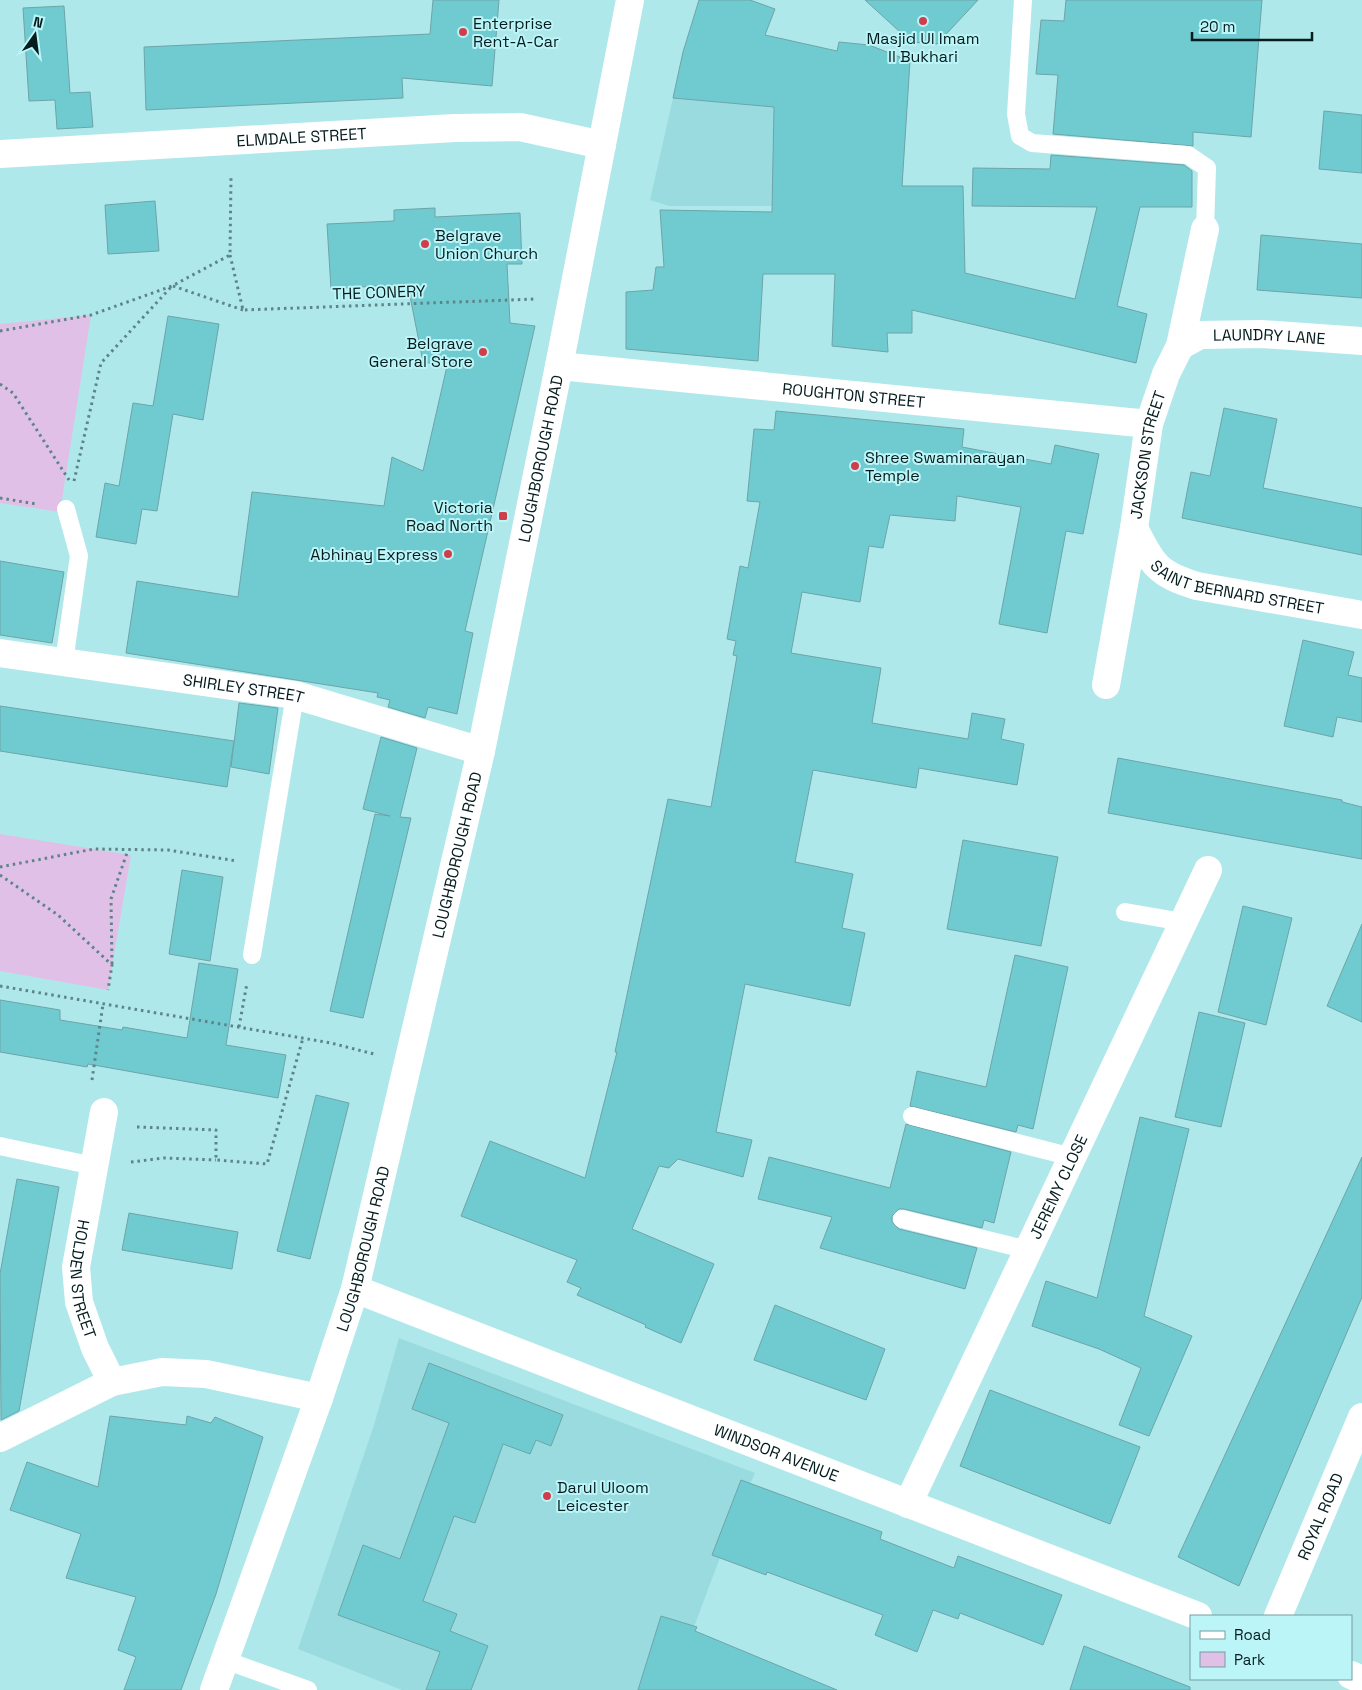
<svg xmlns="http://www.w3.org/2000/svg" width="1362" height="1690" viewBox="0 0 1362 1690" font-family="'Space Grotesk',sans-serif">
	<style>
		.built { fill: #99dbdf }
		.green { fill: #e1c0e8 }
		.building { fill: #70cbd1; stroke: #6da4a7 }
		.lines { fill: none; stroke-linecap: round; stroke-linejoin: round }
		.path { stroke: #5d8588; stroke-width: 3; stroke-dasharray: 2.5 4; stroke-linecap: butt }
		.service { stroke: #fff; stroke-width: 18 }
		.minor { stroke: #fff; stroke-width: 28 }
		.tertiary { stroke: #fff; stroke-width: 28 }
		.poi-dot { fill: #cf3f4b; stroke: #bcf5f8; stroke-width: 2 }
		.labels { text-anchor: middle; stroke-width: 4; stroke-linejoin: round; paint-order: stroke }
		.poi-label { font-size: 16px; fill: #051c1e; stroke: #bcf5f8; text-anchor: start }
		.street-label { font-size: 16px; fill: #051c1e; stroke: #bcf5f8 }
	</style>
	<rect width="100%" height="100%" fill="#afe8eb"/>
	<g class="built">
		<path d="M 673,98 L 778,107 L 904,147 L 902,206 L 669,206 L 650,200 Z"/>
		<path d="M 399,1338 L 755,1473 L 734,1520 L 694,1627 L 654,1690 L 402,1690 L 298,1649 L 374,1425 Z"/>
	</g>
	<g class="green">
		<path d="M 91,315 L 60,512 L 0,503 L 0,324 Z"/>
		<path d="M 0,834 L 131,855 L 108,990 L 0,971 Z"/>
	</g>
	<g class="building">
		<path d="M 433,0 L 499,0 L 492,86 L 402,78 L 403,98 L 146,110 L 144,47 L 430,34 Z"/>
		<path d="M 699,0 L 750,0 L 775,9 L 765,35 L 837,51 L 839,42 L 869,45 L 910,61 L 902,186 L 963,186 L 965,273 L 1075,299 L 1097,207 L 972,206 L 973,168 L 1050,169 L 1051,155 L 1184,165 L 1192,171 L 1192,207 L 1140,207 L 1117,306 L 1147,314 L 1136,363 L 912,310 L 912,333 L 887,333 L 888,352 L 832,346 L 835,274 L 763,274 L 758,361 L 626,349 L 626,292 L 653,290 L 656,267 L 664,267 L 660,210 L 772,212 L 774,107 L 673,98 L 683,52 Z"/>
		<path d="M 865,0 L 978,0 L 937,44 L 911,42 Z"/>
		<path d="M 1066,0 L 1262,0 L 1251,137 L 1193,132 L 1193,146 L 1053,134 L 1058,75 L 1036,74 L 1041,20 L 1064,21 Z"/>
		<path d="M 64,6 L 70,93 L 90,92 L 93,127 L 57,129 L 55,100 L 29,101 L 23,8 Z"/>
		<path d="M 1324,111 L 1362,115 L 1362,173 L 1319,169 Z"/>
		<path d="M 155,201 L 159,251 L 108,254 L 105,205 Z"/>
		<path d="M 435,208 L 435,217 L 520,213 L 522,264 L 507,264 L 510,323 L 535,326 L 465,631 L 473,633 L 457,714 L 428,707 L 425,718 L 388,707 L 390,700 L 377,697 L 378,693 L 126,653 L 137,581 L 238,597 L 252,492 L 384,506 L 392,457 L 423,471 L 447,366 L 423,362 L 409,291 L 405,291 L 405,284 L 331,289 L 327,224 L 394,221 L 394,210 Z"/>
		<path d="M 1261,235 L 1362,244 L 1362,298 L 1257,290 Z"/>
		<path d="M 168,316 L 219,324 L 203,420 L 173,414 L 157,511 L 142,509 L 136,544 L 96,537 L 105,483 L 119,486 L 133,403 L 153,406 Z"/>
		<path d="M 1224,408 L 1277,419 L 1263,488 L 1362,508 L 1362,555 L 1182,518 L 1191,472 L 1210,476 Z"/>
		<path d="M 776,411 L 964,429 L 962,447 L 1051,464 L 1055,445 L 1099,454 L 1083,534 L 1066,531 L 1047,633 L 999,624 L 1021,507 L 957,496 L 955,521 L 890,515 L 883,548 L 869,546 L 860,602 L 802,592 L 791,653 L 881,668 L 872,723 L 968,739 L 972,713 L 1005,719 L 1001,739 L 1024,744 L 1017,785 L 919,768 L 916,788 L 813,770 L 795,862 L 853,874 L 842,928 L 865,933 L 850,1006 L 745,984 L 716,1132 L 752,1140 L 743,1177 L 678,1159 L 669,1168 L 659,1166 L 632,1229 L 714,1264 L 681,1343 L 645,1327 L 646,1325 L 577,1295 L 581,1288 L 567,1282 L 577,1260 L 461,1216 L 490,1141 L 585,1178 L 617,1052 L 615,1052 L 668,799 L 711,807 L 737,656 L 733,655 L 736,641 L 727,639 L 740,566 L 748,568 L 760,502 L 747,501 L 754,429 L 774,430 Z"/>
		<path d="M 0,561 L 64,572 L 52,643 L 0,635 Z"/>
		<path d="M 1303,640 L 1354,652 L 1348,675 L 1362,678 L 1362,722 L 1337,717 L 1333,737 L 1284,726 Z"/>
		<path d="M 239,703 L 278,708 L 269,774 L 231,767 Z"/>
		<path d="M 0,706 L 234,741 L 227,787 L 0,751 Z"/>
		<path d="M 381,737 L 417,748 L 400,817 L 411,818 L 363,1018 L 330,1011 L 375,814 L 390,816 L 363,809 Z"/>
		<path d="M 1118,758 L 1342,800 L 1342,802 L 1362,807 L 1362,859 L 1108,813 Z"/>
		<path d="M 963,840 L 1058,857 L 1041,946 L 947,929 Z"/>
		<path d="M 182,870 L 223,877 L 210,961 L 169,954 Z"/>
		<path d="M 1243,906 L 1292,918 L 1266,1025 L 1218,1012 Z"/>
		<path d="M 1362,924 L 1362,1022 L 1327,1006 Z"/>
		<path d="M 1015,955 L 1068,967 L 1033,1129 L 1018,1125 L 1016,1132 L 910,1106 L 917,1071 L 986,1087 Z"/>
		<path d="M 199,963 L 238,969 L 226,1045 L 286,1055 L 278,1098 L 88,1064 L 87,1067 L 0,1052 L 0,1000 L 60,1010 L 60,1020 L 122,1030 L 123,1027 L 187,1038 Z"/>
		<path d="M 1199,1012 L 1245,1023 L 1221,1127 L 1175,1117 Z"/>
		<path d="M 316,1095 L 349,1103 L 310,1259 L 277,1251 Z"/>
		<path d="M 1140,1117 L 1189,1129 L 1144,1316 L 1192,1336 L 1149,1436 L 1119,1425 L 1141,1368 L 1099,1349 L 1032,1326 L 1046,1281 L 1097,1298 Z"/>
		<path d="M 906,1124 L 1011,1152 L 994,1223 L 984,1220 L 982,1228 L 904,1209 L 899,1209 L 892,1216 L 892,1222 L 899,1229 L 977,1248 L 965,1289 L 820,1248 L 832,1217 L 758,1199 L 769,1157 L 890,1188 Z"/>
		<path d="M 1362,1157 L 1362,1297 L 1239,1586 L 1178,1557 Z"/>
		<path d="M 17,1179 L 59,1187 L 19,1411 L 1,1420 L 0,1274 Z"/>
		<path d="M 129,1213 L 238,1232 L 232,1269 L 122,1250 Z"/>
		<path d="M 775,1305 L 885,1349 L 866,1400 L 754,1360 Z"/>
		<path d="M 429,1363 L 563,1415 L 551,1446 L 536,1440 L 530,1454 L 503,1444 L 475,1523 L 454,1516 L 423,1601 L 457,1614 L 450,1631 L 488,1646 L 471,1690 L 426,1690 L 440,1652 L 338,1615 L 363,1545 L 400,1559 L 449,1423 L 412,1409 Z"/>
		<path d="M 990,1390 L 1140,1447 L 1110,1524 L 960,1466 Z"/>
		<path d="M 110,1416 L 186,1425 L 187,1416 L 211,1423 L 215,1417 L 263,1437 L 216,1594 L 181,1690 L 124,1690 L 136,1657 L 118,1650 L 136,1597 L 66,1578 L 81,1534 L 10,1510 L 27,1462 L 98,1487 Z"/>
		<path d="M 741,1480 L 882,1532 L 880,1539 L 954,1568 L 958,1556 L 1062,1595 L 1043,1645 L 960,1613 L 958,1619 L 933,1610 L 917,1652 L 875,1635 L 883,1615 L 767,1572 L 766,1575 L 712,1555 Z"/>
		<path d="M 661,1616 L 697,1627 L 695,1631 L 837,1690 L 638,1690 Z"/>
		<path d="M 1084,1646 L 1190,1687 L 1190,1690 L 1070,1690 Z"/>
	</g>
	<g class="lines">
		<g class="path">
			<path d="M 230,255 L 243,310 L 536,299"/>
			<path d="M 173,286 L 243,310"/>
			<path d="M 0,331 L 91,315 L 172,286 L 230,255 L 231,175"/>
			<path d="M 0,384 L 13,393 L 69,480"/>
			<path d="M 74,481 L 101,363 L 172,286"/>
			<path d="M 0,498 L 36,504"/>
			<path d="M 0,867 L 94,849 L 168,850 L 237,861"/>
			<path d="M 0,875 L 58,915 L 112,965 L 108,990"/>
			<path d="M 112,964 L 111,899 L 128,850"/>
			<path d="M 0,986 L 331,1043 L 374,1054"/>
			<path d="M 239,1027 L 247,983"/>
			<path d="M 92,1080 L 103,1004"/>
			<path d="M 137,1127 L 216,1130 L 216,1160 L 267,1164 L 303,1038"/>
			<path d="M 131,1162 L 164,1158 L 216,1160"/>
		</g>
		<g class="service">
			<path d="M 1023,0 L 1016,114 L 1020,136 L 1032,143 L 1188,155 L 1207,168 L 1205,229"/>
			<path d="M 64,662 L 79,556 L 66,509"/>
			<path d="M 1125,912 L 1183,922"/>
			<path d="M 252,955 L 295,695"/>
			<path d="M 912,1116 L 1072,1157"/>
			<path d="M 0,1146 L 94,1166"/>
			<path d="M 902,1219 L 1028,1250"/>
			<path d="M 225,1660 L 308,1690"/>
		</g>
		<g class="minor">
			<path id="s1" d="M 0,154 L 455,128 L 520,127 L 602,145"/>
			<path id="s2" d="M 1180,346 L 1200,335 L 1262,334 L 1362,341"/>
			<path id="s3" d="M 559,366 L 1149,424"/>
			<path id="s4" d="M 1134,528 C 1153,565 1157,574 1197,586 L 1362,615"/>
			<path id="s5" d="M 0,653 L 295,695 L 481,751"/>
			<path id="s6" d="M 1106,685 L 1134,528 L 1149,424 L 1166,374 L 1180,346 L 1205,229"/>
			<path id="s7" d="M 104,1112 L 76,1267 L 79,1302 L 95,1348 L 112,1382"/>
			<path id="s8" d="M 355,1289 L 1198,1616"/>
			<path d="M 0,1438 L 112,1382 L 162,1372 L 206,1374 L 319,1398"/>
			<path id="s9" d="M 908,1504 L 1208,870"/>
			<path id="s10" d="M 1278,1616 L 1362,1417"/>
			<path d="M 1351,1675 L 1362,1680"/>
		</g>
		<path class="tertiary" id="s11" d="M 214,1690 L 319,1398 L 355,1289 L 481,751 L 559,366 L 630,0"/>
	</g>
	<g class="poi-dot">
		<circle cx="923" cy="21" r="5"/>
		<circle cx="463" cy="32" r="5"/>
		<circle cx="425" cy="244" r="5"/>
		<circle cx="483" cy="352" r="5"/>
		<circle cx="855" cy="466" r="5"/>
		<rect x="498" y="511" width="10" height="10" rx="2.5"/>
		<circle cx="448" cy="554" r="5"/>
		<circle cx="547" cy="1496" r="5"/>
	</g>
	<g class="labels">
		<g class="poi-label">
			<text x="473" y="29">Enterprise<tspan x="473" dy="18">Rent-A-Car</tspan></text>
			<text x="923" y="44" text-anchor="middle">Masjid Ul Imam<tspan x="923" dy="18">Il Bukhari</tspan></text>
			<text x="435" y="241">Belgrave<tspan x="435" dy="18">Union Church</tspan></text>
			<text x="473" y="349" text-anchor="end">Belgrave<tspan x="473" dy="18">General Store</tspan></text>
			<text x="865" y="463">Shree Swaminarayan<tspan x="865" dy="18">Temple</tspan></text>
			<text x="493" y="513" text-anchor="end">Victoria<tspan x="493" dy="18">Road North</tspan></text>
			<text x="438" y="560" text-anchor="end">Abhinay Express</text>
			<text x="557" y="1493">Darul Uloom<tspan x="557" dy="18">Leicester</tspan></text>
		</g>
		<g class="street-label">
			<text dy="6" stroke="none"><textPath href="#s1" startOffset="302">ELMDALE STREET</textPath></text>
			<text transform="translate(379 292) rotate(-2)" y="6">THE CONERY</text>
			<text dy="6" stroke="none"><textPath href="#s2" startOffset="92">LAUNDRY LANE</textPath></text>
			<text dy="6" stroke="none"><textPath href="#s3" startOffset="296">ROUGHTON STREET</textPath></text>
			<text dy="6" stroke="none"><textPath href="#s6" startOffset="234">JACKSON STREET</textPath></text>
			<text dy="6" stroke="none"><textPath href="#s11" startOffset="1276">LOUGHBOROUGH ROAD</textPath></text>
			<text dy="6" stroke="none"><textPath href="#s4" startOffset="129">SAINT BERNARD STREET</textPath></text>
			<text dy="6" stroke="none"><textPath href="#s5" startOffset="246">SHIRLEY STREET</textPath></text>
			<text dy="6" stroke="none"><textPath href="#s11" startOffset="871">LOUGHBOROUGH ROAD</textPath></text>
			<text dy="6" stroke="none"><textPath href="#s9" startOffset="351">JEREMY CLOSE</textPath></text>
			<text dy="6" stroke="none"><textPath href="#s11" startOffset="466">LOUGHBOROUGH ROAD</textPath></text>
			<text dy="6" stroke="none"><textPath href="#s7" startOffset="170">HOLDEN STREET</textPath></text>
			<text dy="6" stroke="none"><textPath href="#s8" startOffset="452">WINDSOR AVENUE</textPath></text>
			<text dy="6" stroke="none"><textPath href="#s10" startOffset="108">ROYAL ROAD</textPath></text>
		</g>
	</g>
	<rect x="1190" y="1615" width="162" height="65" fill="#bcf5f8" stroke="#739ea1"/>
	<rect x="1200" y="1631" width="25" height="8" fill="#ffffff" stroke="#739ea1"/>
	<text x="1234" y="1640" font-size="15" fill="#051c1e">Road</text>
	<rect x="1200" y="1652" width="25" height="15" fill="#e1c0e8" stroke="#739ea1"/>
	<text x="1234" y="1665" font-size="15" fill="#051c1e">Park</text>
	<g transform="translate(35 35) rotate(14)" stroke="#bcf5f8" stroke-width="4" paint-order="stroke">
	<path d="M0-4L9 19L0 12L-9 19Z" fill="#051c1e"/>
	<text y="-8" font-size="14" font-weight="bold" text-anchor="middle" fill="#051c1e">N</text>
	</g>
	<path d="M1192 32v8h120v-8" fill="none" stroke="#051c1e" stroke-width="2.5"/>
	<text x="1200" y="32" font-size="15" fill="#051c1e" stroke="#bcf5f8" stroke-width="4" paint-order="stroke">20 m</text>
</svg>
